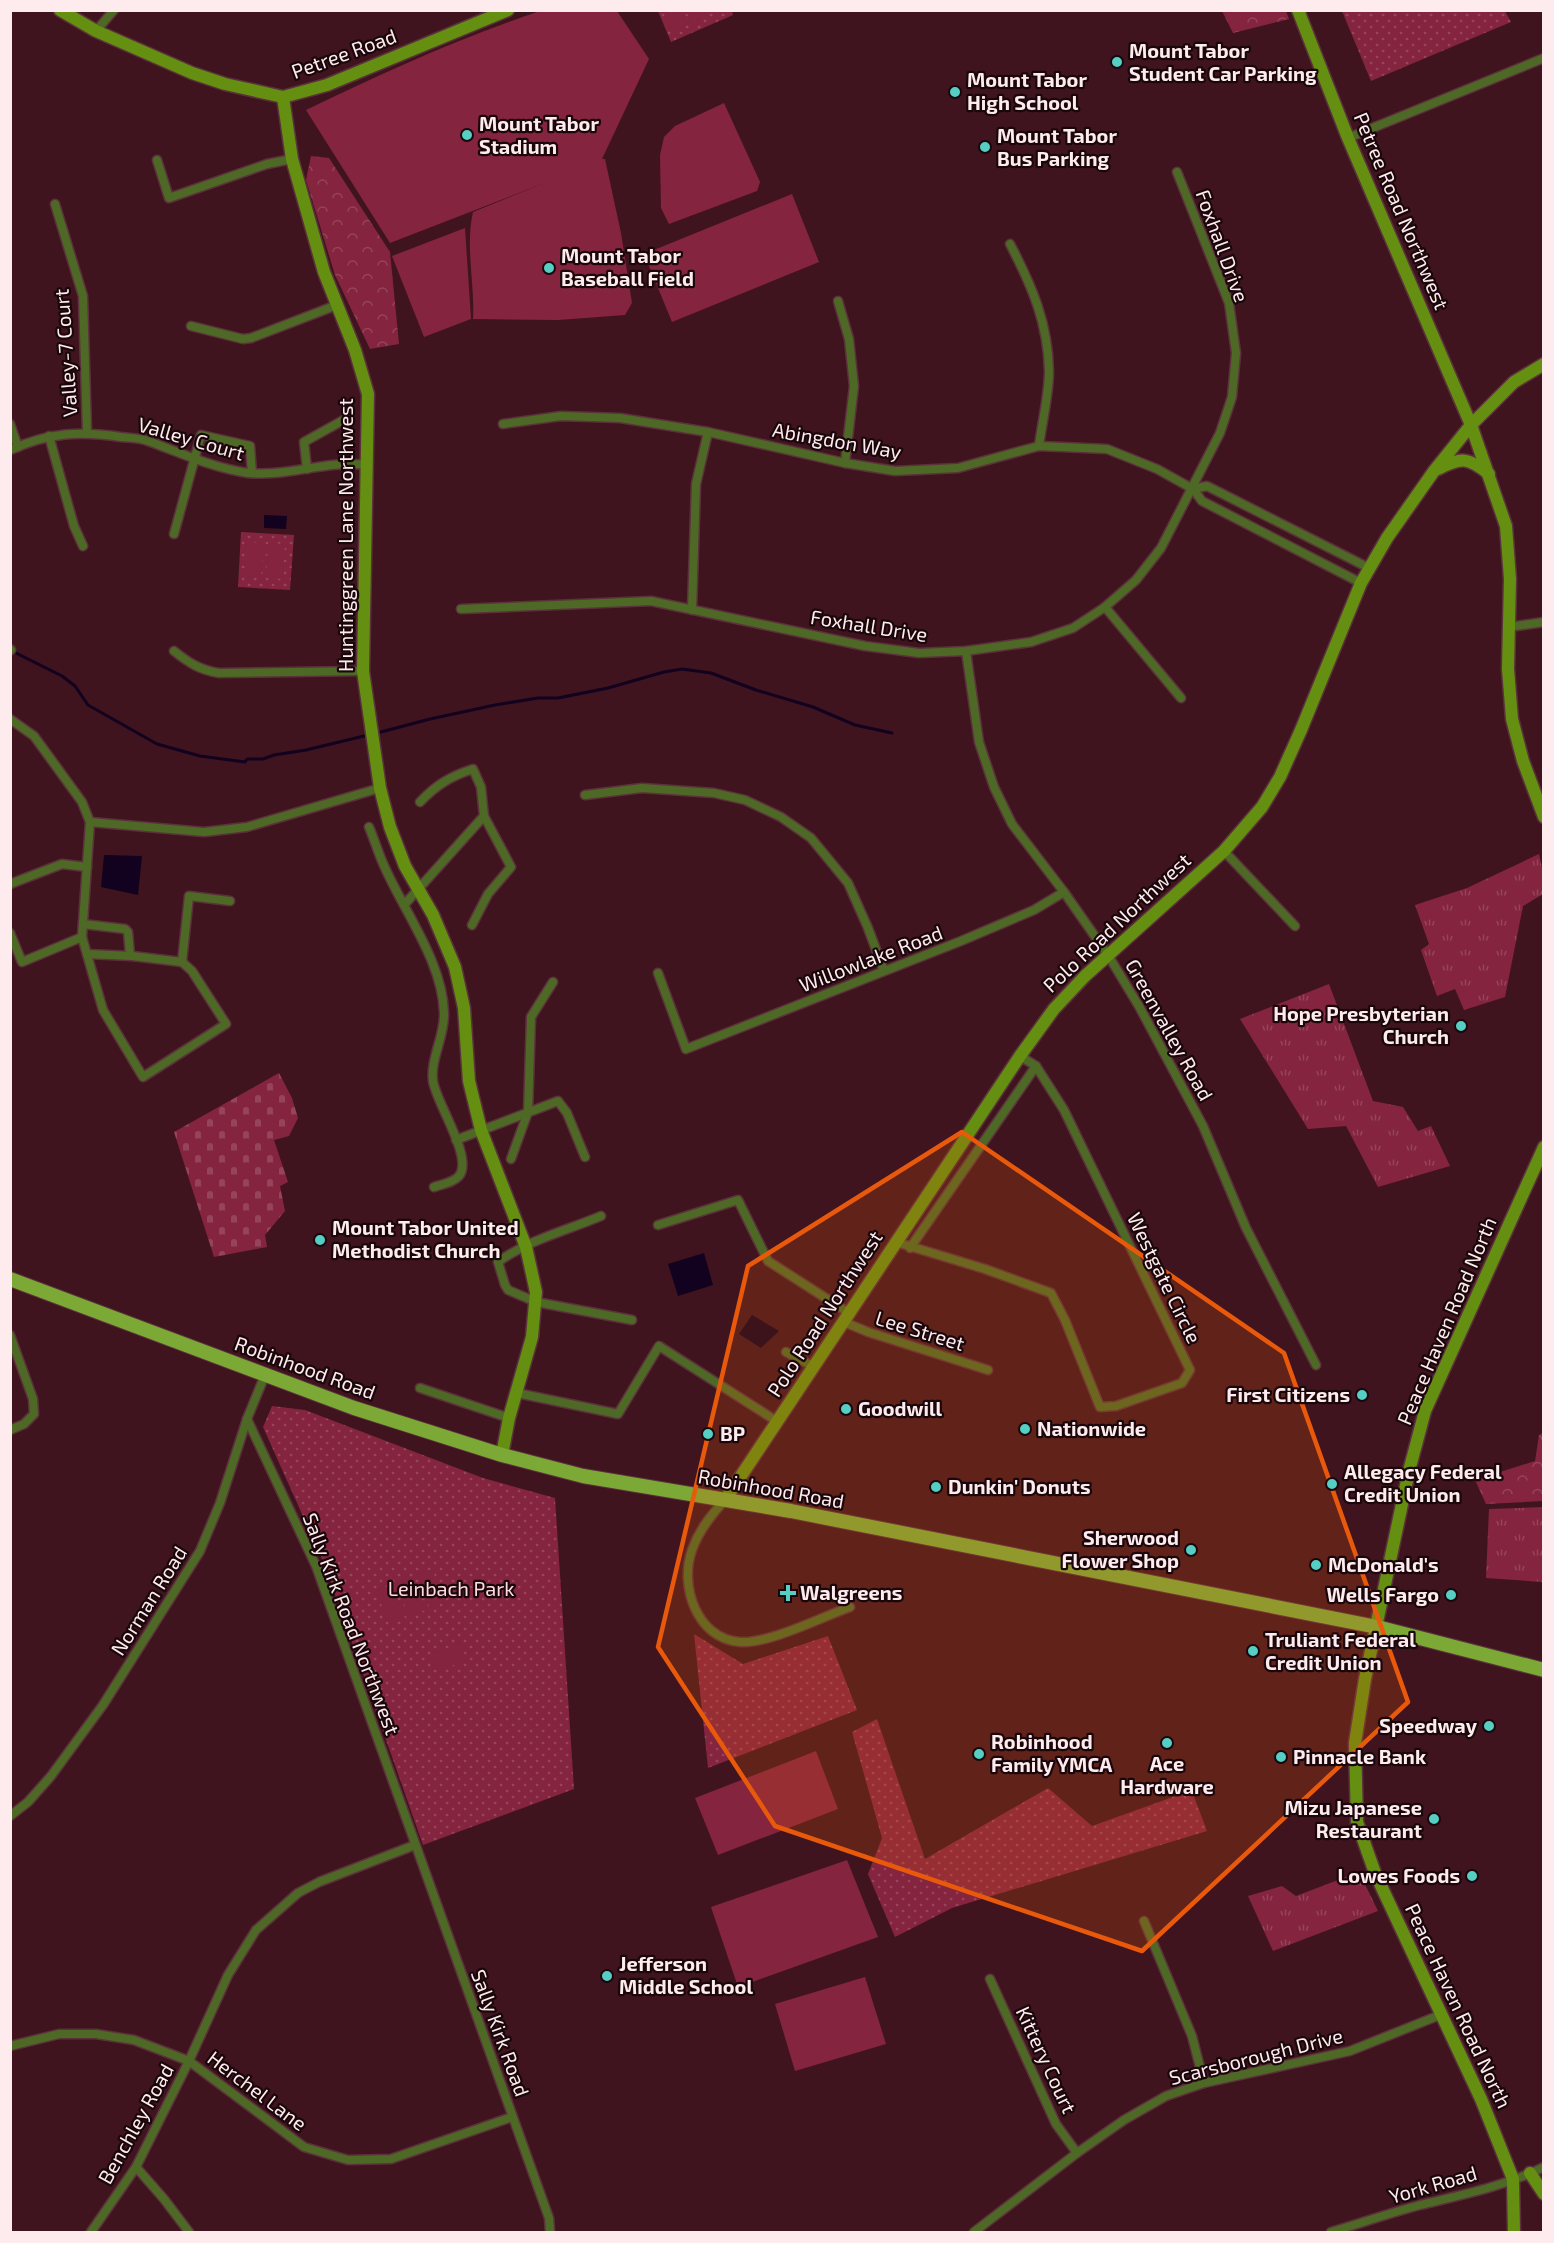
<svg xmlns="http://www.w3.org/2000/svg" width="1554" height="2243" viewBox="0 0 1554 2243" font-family="'Exo 2',sans-serif">
	<style>
		.grass { fill: url(#grass-tufts) }
		.forest { fill: url(#forest-crowns) }
		.cemetery { fill: url(#cemetery-stones) }
		.park { fill: url(#park-dots) }
		.garden { fill: #84243f }
		.water { fill: #12021f }
		.lines { fill: none; stroke-linecap: round; stroke-linejoin: round }
		.stream { stroke: #12021f; stroke-width: 3 }
		.street-casing { stroke: #5b323b; stroke-width: 11 }
		.secondary-casing { stroke: #5b323b; stroke-width: 15 }
		.primary-casing { stroke: #5b323b; stroke-width: 16 }
		.street { stroke: #4e6925; stroke-width: 8 }
		.secondary { stroke: #648f10; stroke-width: 12 }
		.primary { stroke: #7ca936; stroke-width: 14 }
		.marked { fill: #e8590c; fill-opacity: 0.2; stroke: #e8590c; stroke-width: 4.5; stroke-linejoin: round }
		.poi-dot { fill: #55cec4; stroke: #1a070b; stroke-width: 2 }
		.labels { text-anchor: middle; stroke-width: 4.5; stroke-linejoin: round; paint-order: stroke }
		.poi-label { font-size: 20px; font-weight: bold; fill: #feebed; stroke: #1a070b; text-anchor: start }
		.street-label { font-size: 20px; fill: #feebed; stroke: #1a070b }
		.park-label { font-size: 20px; fill: #fcdadf; stroke: #1a070b }
	</style>
	<defs>
		<pattern id="grass-tufts" width="24" height="20" patternUnits="userSpaceOnUse" patternTransform="scale(1.5)"><rect width="24" height="20" fill="#84243f"/><path d="M3 7l-1-3M5 7V3M7 7l1-3M15 17l-1-3M17 17v-4M19 17l1-3" fill="none" stroke="#96445b"/></pattern>
		<pattern id="forest-crowns" width="20" height="18" patternUnits="userSpaceOnUse" patternTransform="scale(1.5)"><rect width="20" height="18" fill="#84243f"/><path d="M2 6a3 3 0 1 1 6 0M12 15a3 3 0 1 1 6 0" fill="none" stroke="#96445b"/></pattern>
		<pattern id="cemetery-stones" width="16" height="16" patternUnits="userSpaceOnUse" patternTransform="scale(1.5)"><rect width="16" height="16" fill="#84243f"/><path d="M2 7V4a2 2 0 0 1 4 0v3zM10 15v-3a2 2 0 0 1 4 0v3z" fill="#96445b"/></pattern>
		<pattern id="park-dots" width="8" height="8" patternUnits="userSpaceOnUse" patternTransform="scale(1.5)"><rect width="8" height="8" fill="#84243f"/><path d="M2 2h.1M6 6h.1" fill="none" stroke="#96445b" stroke-width="1.8" stroke-linecap="round"/></pattern>
	</defs>
	<rect width="100%" height="100%" fill="#40141e"/>
	<g class="grass">
		<path d="M 1539,854 L 1543,872 L 1543,894 L 1523,906 L 1505,997 L 1464,1010 L 1455,989 L 1437,996 L 1421,950 L 1429,944 L 1415,905 L 1467,888 Z"/>
		<path d="M 1329,984 L 1373,1101 L 1403,1107 L 1418,1131 L 1431,1126 L 1450,1166 L 1378,1187 L 1346,1126 L 1308,1129 L 1240,1019 Z"/>
		<path d="M 1543,1507 L 1543,1582 L 1486,1578 L 1489,1509 Z"/>
		<path d="M 1359,1872 L 1378,1911 L 1273,1951 L 1248,1896 L 1282,1886 L 1296,1896 Z"/>
	</g>
	<g class="forest">
		<path d="M 1222,11 L 1286,11 L 1289,19 L 1233,33 Z"/>
		<path d="M 311,156 L 329,158 L 390,252 L 399,344 L 370,349 L 335,275 L 306,180 Z"/>
		<path d="M 1543,1433 L 1543,1501 L 1486,1504 L 1475,1480 L 1535,1461 L 1539,1435 Z"/>
	</g>
	<path class="cemetery" d="M 279,1073 L 292,1098 L 298,1118 L 289,1136 L 274,1140 L 288,1182 L 280,1186 L 285,1211 L 265,1235 L 267,1247 L 214,1257 L 174,1132 Z"/>
	<g class="park">
		<path d="M 658,11 L 732,11 L 733,15 L 671,42 Z"/>
		<path d="M 1342,11 L 1505,11 L 1511,22 L 1371,81 Z"/>
		<path d="M 241,532 L 294,535 L 290,590 L 238,587 Z"/>
		<path d="M 272,1406 L 305,1410 L 483,1478 L 555,1498 L 574,1789 L 423,1845 L 324,1563 L 263,1427 Z"/>
		<path d="M 694,1634 L 743,1664 L 828,1636 L 857,1710 L 708,1768 Z"/>
		<path d="M 877,1719 L 925,1859 L 1048,1788 L 1092,1826 L 1173,1797 L 1193,1794 L 1207,1831 L 952,1908 L 895,1937 L 868,1874 L 882,1838 L 852,1732 Z"/>
	</g>
	<g class="garden">
		<path d="M 540,11 L 617,11 L 649,59 L 602,159 L 605,159 L 621,233 L 632,303 L 625,315 L 558,320 L 473,319 C 475,283 465,248 473,212 L 547,182 L 390,243 L 306,110 C 382,73 459,38 540,11 Z"/>
		<path d="M 663,11 L 681,11 L 687,25 L 672,31 Z"/>
		<path d="M 686,11 L 704,11 L 706,16 L 691,23 Z"/>
		<path d="M 724,103 L 760,182 L 757,191 L 669,224 L 661,208 L 660,155 L 664,137 L 675,126 Z"/>
		<path d="M 792,194 L 819,262 L 672,322 L 644,254 Z"/>
		<path d="M 465,228 L 471,319 L 424,337 L 392,256 Z"/>
		<path d="M 246,542 L 263,543 L 261,578 L 245,577 Z"/>
		<path d="M 268,543 L 285,544 L 283,579 L 266,578 Z"/>
		<path d="M 432,1569 L 445,1602 L 430,1608 L 417,1575 Z"/>
		<path d="M 412,1577 L 425,1610 L 409,1616 L 396,1583 Z"/>
		<path d="M 392,1585 L 405,1618 L 389,1624 L 376,1591 Z"/>
		<path d="M 460,1643 L 467,1660 L 438,1671 L 432,1654 Z"/>
		<path d="M 816,1751 L 838,1809 L 718,1855 L 695,1798 Z"/>
		<path d="M 847,1860 L 878,1937 L 738,1987 L 711,1907 Z"/>
		<path d="M 865,1977 L 886,2044 L 795,2071 L 775,2004 Z"/>
	</g>
	<g class="water">
		<path d="M 264,515 L 287,516 L 286,529 L 264,528 Z"/>
		<path d="M 104,855 L 142,856 L 138,895 L 101,887 Z"/>
		<path d="M 704,1253 L 713,1285 L 678,1296 L 668,1264 Z"/>
		<path d="M 752,1315 L 779,1331 L 761,1348 L 739,1334 Z"/>
	</g>
	<g class="lines">
		<g class="stream">
			<path d="M 12,651 L 62,676 L 75,686 L 88,705 L 157,744 L 200,756 L 245,762 L 247,759 L 263,759 L 274,755 L 306,750 L 364,736"/>
			<path d="M 381,732 L 430,719 L 495,705 L 538,698 L 558,698 L 608,688 L 664,672 L 682,669 L 711,673 L 756,690 L 813,707 L 855,725 L 892,733"/>
		</g>
		<g class="street-casing">
			<g id="street">
				<path d="M 96,31 L 114,10"/>
				<path d="M 1348,138 L 1544,58"/>
				<path d="M 157,160 L 169,198 L 267,164 L 292,159"/>
				<path d="M 55,204 L 83,296 L 87,432"/>
				<path d="M 1010,244 C 1032,286 1048,323 1049,371 C 1049,395 1042,422 1039,446"/>
				<path d="M 838,301 L 849,339 L 854,386 L 845,463"/>
				<path d="M 191,326 L 243,339 L 251,338 L 337,305"/>
				<path d="M 10,424 L 18,447"/>
				<path d="M 503,424 L 561,416 L 620,418 L 708,432 L 845,463 L 895,471 L 958,468 L 1039,446 L 1107,449 L 1157,469 L 1193,489 L 1202,501 L 1361,583"/>
				<path d="M 49,436 L 74,526 L 83,546"/>
				<path d="M 10,450 C 50,432 80,431 121,437 C 130,438 140,438 148,441 C 181,453 213,468 248,473 C 287,477 326,460 366,465"/>
				<path d="M 307,469 L 304,442 L 349,417"/>
				<path d="M 1193,489 L 1207,486 L 1369,568"/>
				<path d="M 174,534 L 201,435 L 250,446 L 252,473"/>
				<path d="M 1105,607 L 1181,698"/>
				<path d="M 461,609 L 651,601 L 865,646 L 919,653 L 966,651 L 1031,642 L 1073,628 L 1105,607 L 1136,580 L 1161,548 L 1220,433 L 1232,397 L 1236,353 L 1229,303 L 1177,172"/>
				<path d="M 692,610 L 696,484 L 708,432"/>
				<path d="M 1509,627 L 1544,622"/>
				<path d="M 10,649 L 11,650"/>
				<path d="M 174,651 C 189,663 200,670 219,673 L 363,671"/>
				<path d="M 966,651 L 979,742 L 994,787 L 1012,824 L 1064,892 L 1108,955 L 1140,1008 L 1203,1126 L 1246,1228 L 1316,1365"/>
				<path d="M 10,719 L 34,736 L 82,802 L 90,822 L 82,937 L 103,1010 L 143,1077 L 226,1024 L 192,971 L 182,962 L 189,896 L 230,901"/>
				<path d="M 585,795 L 642,788 L 714,793 L 745,800 L 781,817 L 811,838 L 848,883 L 868,928 L 884,971"/>
				<path d="M 90,822 L 204,832 L 247,827 L 380,788"/>
				<path d="M 369,827 C 375,841 379,856 386,870 C 406,914 443,964 444,1013 C 445,1036 430,1059 433,1081 C 436,1103 474,1158 459,1176 C 453,1183 442,1184 434,1187"/>
				<path d="M 1224,851 L 1295,926"/>
				<path d="M 10,884 L 62,864 L 87,867"/>
				<path d="M 404,905 L 484,816 L 481,787 L 473,769 C 451,776 436,785 420,802"/>
				<path d="M 83,924 L 125,929 L 128,932 L 130,955"/>
				<path d="M 472,925 L 488,894 L 511,867 L 484,816"/>
				<path d="M 10,933 L 22,962 L 82,937"/>
				<path d="M 87,954 L 132,956 L 182,962"/>
				<path d="M 658,973 L 686,1049 L 961,941 L 1034,910 L 1064,892"/>
				<path d="M 1020,1056 L 1036,1066"/>
				<path d="M 456,1140 L 558,1101 L 567,1113 L 585,1157"/>
				<path d="M 511,1159 L 528,1112 L 531,1017 L 553,982"/>
				<path d="M 601,1216 C 568,1230 528,1240 498,1262 L 505,1285 L 508,1290 L 536,1302 L 632,1320"/>
				<path d="M 658,1225 L 738,1200 L 768,1261 L 849,1313"/>
				<path d="M 896,1242 L 985,1269 L 1051,1293 L 1065,1320 L 1100,1407 L 1116,1406 L 1182,1383 L 1190,1370 L 1064,1110 L 1036,1066 L 910,1248"/>
				<path d="M 844,1322 L 868,1332 L 988,1370"/>
				<path d="M 10,1335 L 33,1399 L 34,1414 L 24,1424 L 10,1430"/>
				<path d="M 786,1352 L 814,1367"/>
				<path d="M 420,1388 L 509,1418"/>
				<path d="M 517,1393 L 618,1414 L 659,1346 L 778,1422"/>
				<path d="M 247,1419 L 316,1566 L 549,2218 L 550,2232"/>
				<path d="M 725,1500 C 711,1515 699,1530 692,1550 C 679,1586 697,1639 740,1642 C 769,1644 822,1617 850,1607"/>
				<path d="M 10,1816 L 28,1802 L 51,1776 L 103,1705 L 200,1551 L 220,1503 L 247,1419 L 265,1375"/>
				<path d="M 1144,1921 L 1192,2036 L 1204,2083"/>
				<path d="M 990,1979 L 1056,2124 L 1077,2153"/>
				<path d="M 10,2046 L 59,2034 L 96,2034 L 134,2040 L 189,2061 L 304,2147 L 348,2160 L 391,2159 L 512,2117"/>
				<path d="M 136,2167 L 164,2199 L 189,2232"/>
				<path d="M 91,2232 L 136,2167 L 189,2061 L 228,1975 L 256,1930 L 298,1893 L 319,1882 L 415,1845"/>
				<path d="M 974,2232 L 1077,2153 L 1124,2120 L 1166,2096 L 1204,2083 L 1350,2051 L 1440,2015"/>
				<path d="M 1331,2232 C 1361,2223 1390,2213 1420,2205 C 1461,2195 1505,2186 1544,2167"/>
			</g>
		</g>
		<g class="secondary-casing">
			<g id="secondary">
				<path d="M 60,10 L 96,31 L 192,73 L 225,84 L 283,97 L 327,85 L 508,10"/>
				<path d="M 1298,10 L 1348,138 L 1471,425 L 1506,526 L 1510,579 L 1508,669 L 1512,719 L 1523,761 L 1544,817"/>
				<path d="M 283,97 L 292,159 L 324,272 L 355,350 L 368,394 L 363,671 L 380,788 L 390,827 L 405,866 L 433,915 L 455,967 L 464,1008 L 469,1081 L 481,1130 L 526,1247 L 536,1292 L 532,1337 L 509,1418 L 502,1455"/>
				<path d="M 1438,469 C 1461,457 1468,457 1489,474"/>
				<path d="M 725,1500 L 1020,1056 L 1054,1009 L 1085,976 L 1224,851 L 1262,807 L 1280,777 L 1301,730 L 1361,583 L 1387,538 L 1434,471 L 1471,425 L 1514,382 L 1544,364"/>
				<path d="M 1530,2173 L 1544,2194"/>
				<path d="M 1514,2232 L 1513,2179 L 1481,2099 L 1375,1873 L 1357,1822 L 1355,1743 L 1365,1679 L 1409,1471 L 1425,1411 L 1544,1147"/>
			</g>
		</g>
		<g class="primary-casing">
			<path id="primary" d="M 10,1279 L 354,1408 L 502,1455 L 583,1476 L 791,1511 L 1377,1627 L 1544,1670"/>
		</g>
		<use href="#street" class="street"/>
		<use href="#secondary" class="secondary"/>
		<use href="#primary" class="primary"/>
	</g>
	<path class="marked" d="M 962,1132 L 1284,1353 L 1408,1702 L 1142,1951 L 775,1826 L 658,1647 L 748,1266 Z"/>
	<g class="poi-dot">
		<circle cx="1117" cy="62" r="6"/>
		<circle cx="955" cy="92" r="6"/>
		<circle cx="467" cy="135" r="6"/>
		<circle cx="985" cy="147" r="6"/>
		<circle cx="549" cy="268" r="6"/>
		<circle cx="1461" cy="1026" r="6"/>
		<circle cx="320" cy="1240" r="6"/>
		<circle cx="1362" cy="1395" r="6"/>
		<circle cx="846" cy="1409" r="6"/>
		<circle cx="1025" cy="1429" r="6"/>
		<circle cx="708" cy="1434" r="6"/>
		<circle cx="1332" cy="1484" r="6"/>
		<circle cx="936" cy="1487" r="6"/>
		<circle cx="1191" cy="1550" r="6"/>
		<circle cx="1316" cy="1565" r="6"/>
		<path d="M785 1584h6v6h6v6h-6v6h-6v-6h-6v-6h6z"/>
		<circle cx="1451" cy="1595" r="6"/>
		<circle cx="1253" cy="1651" r="6"/>
		<circle cx="1489" cy="1726" r="6"/>
		<circle cx="1167" cy="1743" r="6"/>
		<circle cx="979" cy="1754" r="6"/>
		<circle cx="1281" cy="1757" r="6"/>
		<circle cx="1434" cy="1819" r="6"/>
		<circle cx="1472" cy="1876" r="6"/>
		<circle cx="607" cy="1976" r="6"/>
	</g>
	<g class="labels">
		<g class="poi-label">
			<text x="1129" y="58">Mount Tabor<tspan x="1129" dy="23">Student Car Parking</tspan></text>
			<text x="967" y="87">Mount Tabor<tspan x="967" dy="23">High School</tspan></text>
			<text x="479" y="131">Mount Tabor<tspan x="479" dy="23">Stadium</tspan></text>
			<text x="997" y="143">Mount Tabor<tspan x="997" dy="23">Bus Parking</tspan></text>
			<text x="561" y="263">Mount Tabor<tspan x="561" dy="23">Baseball Field</tspan></text>
			<text x="1449" y="1021" text-anchor="end">Hope Presbyterian<tspan x="1449" dy="23">Church</tspan></text>
			<text x="332" y="1235">Mount Tabor United<tspan x="332" dy="23">Methodist Church</tspan></text>
			<text x="1350" y="1402" text-anchor="end">First Citizens</text>
			<text x="858" y="1416">Goodwill</text>
			<text x="1037" y="1436">Nationwide</text>
			<text x="720" y="1441">BP</text>
			<text x="1344" y="1479">Allegacy Federal<tspan x="1344" dy="23">Credit Union</tspan></text>
			<text x="948" y="1494">Dunkin' Donuts</text>
			<text x="1179" y="1545" text-anchor="end">Sherwood<tspan x="1179" dy="23">Flower Shop</tspan></text>
			<text x="1328" y="1572">McDonald's</text>
			<text x="800" y="1600">Walgreens</text>
			<text x="1439" y="1602" text-anchor="end">Wells Fargo</text>
			<text x="1265" y="1647">Truliant Federal<tspan x="1265" dy="23">Credit Union</tspan></text>
			<text x="1477" y="1733" text-anchor="end">Speedway</text>
			<text x="991" y="1749">Robinhood<tspan x="991" dy="23">Family YMCA</tspan></text>
			<text x="1293" y="1764">Pinnacle Bank</text>
			<text x="1167" y="1771" text-anchor="middle">Ace<tspan x="1167" dy="23">Hardware</tspan></text>
			<text x="1422" y="1815" text-anchor="end">Mizu Japanese<tspan x="1422" dy="23">Restaurant</tspan></text>
			<text x="1460" y="1883" text-anchor="end">Lowes Foods</text>
			<text x="619" y="1971">Jefferson<tspan x="619" dy="23">Middle School</tspan></text>
		</g>
		<g class="street-label">
			<text transform="translate(344 54) rotate(-20)" y="7">Petree Road</text>
			<text transform="translate(1401 211) rotate(67)" y="7">Petree Road Northwest</text>
			<text transform="translate(1222 246) rotate(70)" y="7">Foxhall Drive</text>
			<text transform="translate(66 353) rotate(-94)" y="7">Valley-7 Court</text>
			<text transform="translate(191 439) rotate(16)" y="7">Valley Court</text>
			<text transform="translate(837 441) rotate(10)" y="7">Abingdon Way</text>
			<text transform="translate(346 535) rotate(-90)" y="7">Huntinggreen Lane Northwest</text>
			<text transform="translate(869 626) rotate(9)" y="7">Foxhall Drive</text>
			<text transform="translate(1117 923) rotate(-43)" y="7">Polo Road Northwest</text>
			<text transform="translate(871 959) rotate(-21)" y="7">Willowlake Road</text>
			<text transform="translate(1169 1030) rotate(61)" y="7">Greenvalley Road</text>
			<text transform="translate(1164 1278) rotate(64)" y="7">Westgate Circle</text>
			<text transform="translate(825 1314) rotate(-57)" y="7">Polo Road Northwest</text>
			<text transform="translate(1447 1321) rotate(-67)" y="7">Peace Haven Road North</text>
			<text transform="translate(920 1331) rotate(17)" y="7">Lee Street</text>
			<text transform="translate(305 1368) rotate(20)" y="7">Robinhood Road</text>
			<text transform="translate(771 1489) rotate(10)" y="7">Robinhood Road</text>
			<text transform="translate(149 1601) rotate(-58)" y="7">Norman Road</text>
			<text transform="translate(351 1624) rotate(69)" y="7">Sally Kirk Road Northwest</text>
			<text transform="translate(1458 2006) rotate(65)" y="7">Peace Haven Road North</text>
			<text transform="translate(500 2033) rotate(70)" y="7">Sally Kirk Road</text>
			<text transform="translate(1256 2057) rotate(-14)" y="7">Scarsborough Drive</text>
			<text transform="translate(1046 2060) rotate(65)" y="7">Kittery Court</text>
			<text transform="translate(257 2091) rotate(37)" y="7">Herchel Lane</text>
			<text transform="translate(136 2124) rotate(-61)" y="7">Benchley Road</text>
			<text transform="translate(1433 2185) rotate(-16)" y="7">York Road</text>
		</g>
		<g class="park-label">
			<text x="451" y="1596">Leinbach Park</text>
		</g>
	</g>
	<rect width="1554" height="2243" fill="none" stroke="#feebed" stroke-width="24"/>
</svg>
